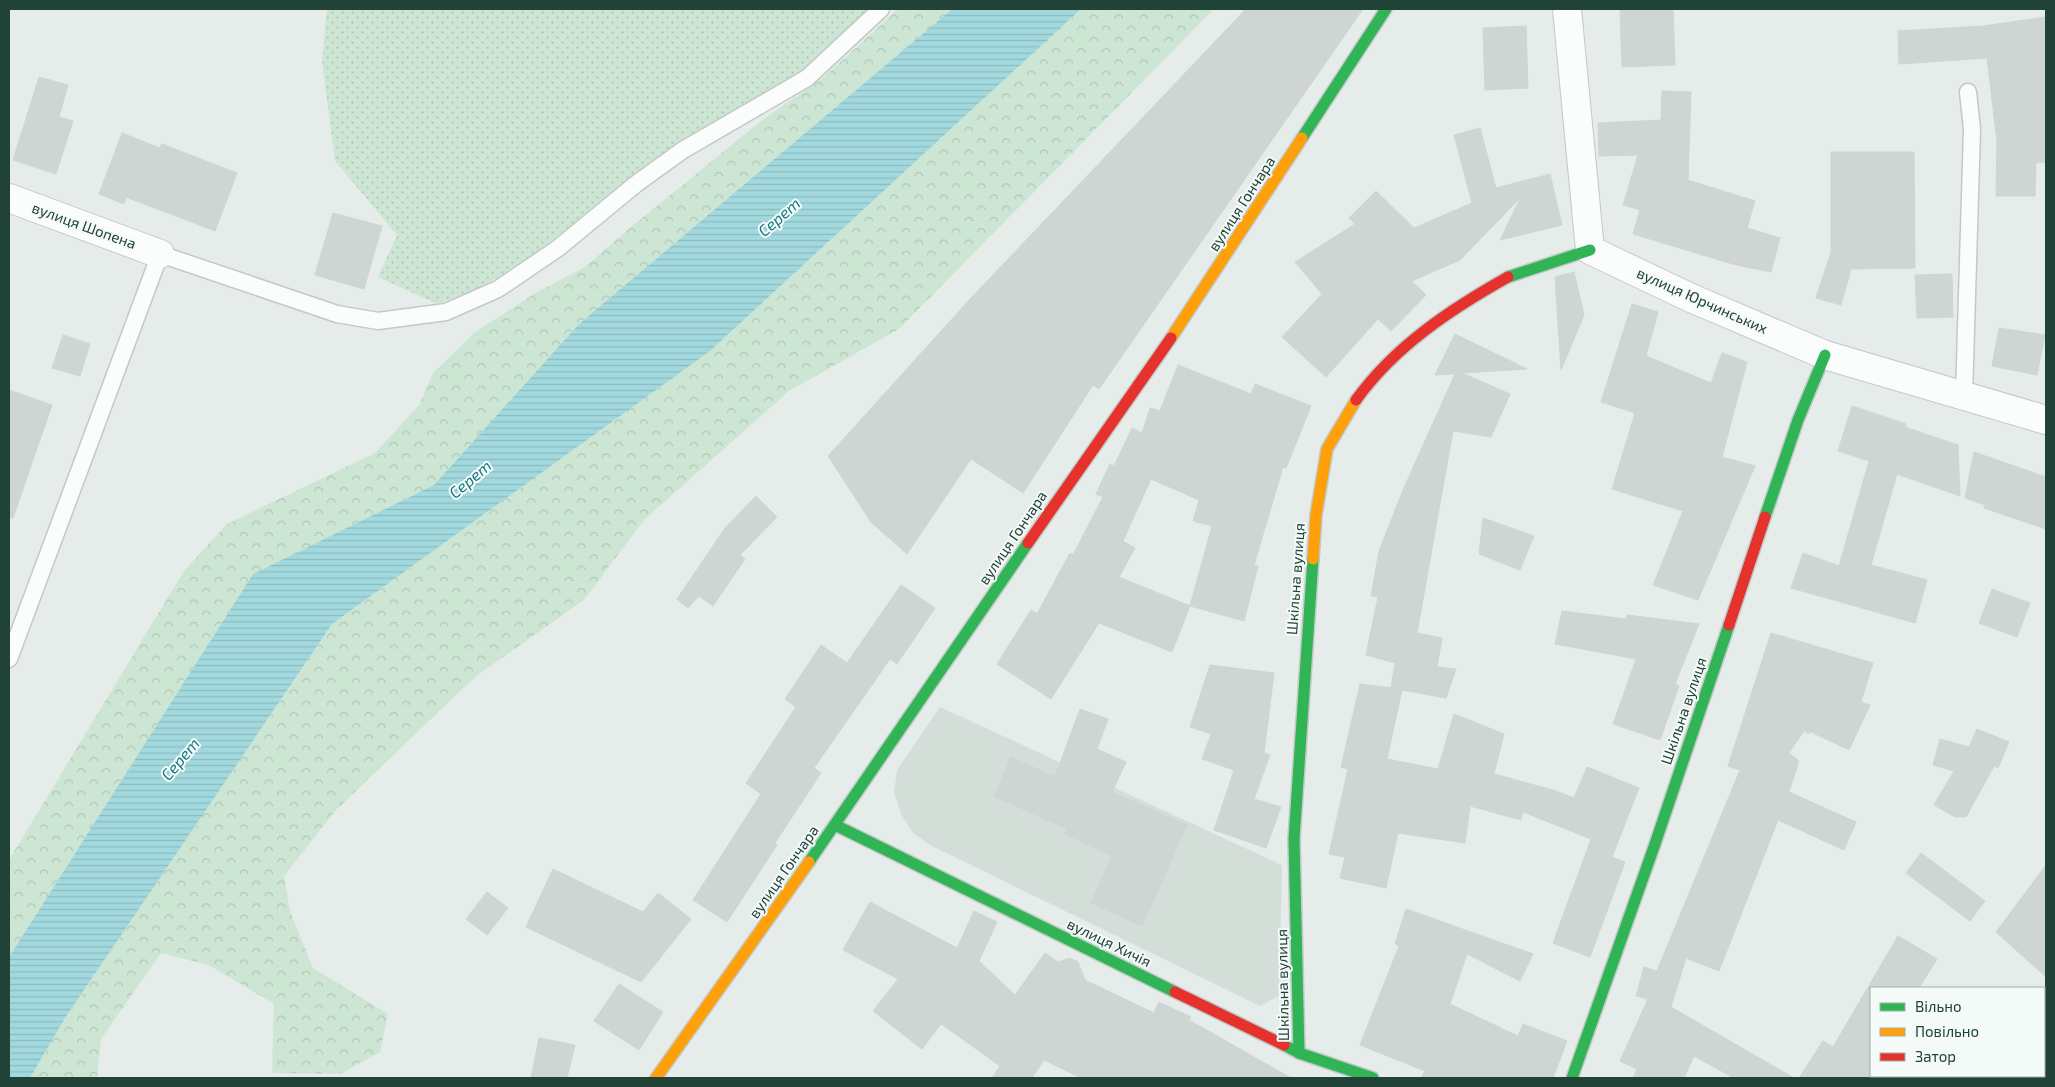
<svg xmlns="http://www.w3.org/2000/svg" width="2055" height="1087" viewBox="0 0 2055 1087" font-family="'Exo 2',sans-serif">
	<style>
		.built { fill: #d3ded9 }
		.grass { fill: url(#grass-dots) }
		.forest { fill: url(#forest-crowns) }
		.water { fill: url(#water-rules) }
		.building { fill: #ced5d2; stroke: #ced5d2; fill-rule: evenodd }
		.lines { fill: none; stroke-linecap: round; stroke-linejoin: round }
		.lane-casing { stroke: #c3c9c6; stroke-width: 19 }
		.street-casing { stroke: #c3c9c6; stroke-width: 30 }
		.fast-casing { stroke: #c1cac6; stroke-width: 14 }
		.slow-casing { stroke: #c1cac6; stroke-width: 14 }
		.jam-casing { stroke: #c1cac6; stroke-width: 14 }
		.lane { stroke: #fbfcfc; stroke-width: 16 }
		.street { stroke: #fbfcfc; stroke-width: 28 }
		.fast { stroke: #30b455; stroke-width: 11 }
		.slow { stroke: #ff9f0a; stroke-width: 11 }
		.jam { stroke: #e5322d; stroke-width: 11 }
		.labels { text-anchor: middle; stroke-width: 4; stroke-linejoin: round; paint-order: stroke }
		.street-label { font-size: 15px; fill: #204237; stroke: #f4faf7 }
		.water-label { font-size: 16px; font-style: italic; fill: #127986; stroke: #f4faf7 }
	</style>
	<defs>
		<pattern id="grass-dots" width="8" height="8" patternUnits="userSpaceOnUse" patternTransform="scale(1.25)"><rect width="8" height="8" fill="#cde6d4"/><path d="M2 2h.1M6 6h.1" fill="none" stroke="#b0c6b7" stroke-width="1.8" stroke-linecap="round"/></pattern>
		<pattern id="forest-crowns" width="20" height="18" patternUnits="userSpaceOnUse" patternTransform="scale(1.25)"><rect width="20" height="18" fill="#cde6d4"/><path d="M2 6a3 3 0 1 1 6 0M12 15a3 3 0 1 1 6 0" fill="none" stroke="#b0c6b7"/></pattern>
		<pattern id="water-rules" width="6" height="5" patternUnits="userSpaceOnUse" patternTransform="scale(1.25)"><rect width="6" height="5" fill="#a2d9de"/><path d="M0 2.5h6" fill="none" stroke="#8bbbbf"/></pattern>
	</defs>
	<rect width="100%" height="100%" fill="#e6ece9"/>
	<path class="built" d="M 940,707 L 1282,865 L 1279,996 L 1260,1006 L 932,846 L 913,833 L 901,814 L 894,792 L 897,770 Z"/>
	<path class="grass" d="M 327,9 L 870,9 L 803,72 L 686,140 L 683,139 L 519,266 L 472,291 L 437,304 L 378,277 L 397,235 L 335,161 L 322,61 Z"/>
	<g class="forest">
		<path d="M 898,9 L 952,9 L 579,324 L 434,485 L 253,574 L 9,957 L 9,860 L 184,571 L 227,524 L 375,453 L 419,405 L 433,373 L 475,332 L 537,292 L 585,267 L 630,228 L 761,121 L 823,78 Z"/>
		<path d="M 1081,9 L 1214,9 L 899,329 L 789,391 L 644,520 L 584,600 L 475,677 L 336,810 L 284,876 L 290,911 L 313,968 L 388,1014 L 380,1052 L 340,1074 L 272,1073 L 274,1004 L 209,965 L 161,953 L 101,1039 L 97,1078 L 30,1078 L 65,1018 L 332,624 L 710,351 Z"/>
	</g>
	<path class="water" d="M 952,9 L 1081,9 L 710,351 L 332,624 L 65,1018 L 30,1078 L 9,1078 L 9,957 L 253,574 L 434,485 L 579,324 Z"/>
	<g class="building">
		<path d="M 1246,9 L 1363,9 L 1099,389 L 1093,385 L 1023,493 L 971,459 L 907,554 L 871,522 L 828,456 L 971,298 Z"/>
		<path d="M 1673,9 L 1675,65 L 1622,67 L 1620,10 Z"/>
		<path d="M 2046,17 L 2046,162 L 2036,163 L 2035,196 L 1996,196 L 1997,141 L 1987,58 L 1899,64 L 1898,31 L 1983,26 Z"/>
		<path d="M 1526,26 L 1528,88 L 1485,90 L 1483,28 Z"/>
		<path d="M 39,77 L 68,85 L 59,117 L 73,121 L 56,174 L 13,160 Z"/>
		<path d="M 1662,91 L 1691,92 L 1688,180 L 1755,201 L 1747,228 L 1780,238 L 1771,272 L 1736,265 L 1633,234 L 1640,210 L 1623,205 L 1638,155 L 1599,156 L 1598,123 L 1661,120 Z"/>
		<path d="M 1480,128 L 1496,188 L 1550,174 L 1562,225 L 1500,240 L 1521,197 L 1460,260 L 1412,281 L 1426,295 L 1391,331 L 1378,319 L 1326,377 L 1282,337 L 1322,294 L 1295,262 L 1355,224 L 1349,218 L 1376,191 L 1414,228 L 1472,203 L 1454,135 Z"/>
		<path d="M 122,133 L 160,148 L 162,144 L 237,173 L 215,231 L 126,197 L 124,204 L 99,194 Z"/>
		<path d="M 1831,152 L 1914,152 L 1915,268 L 1851,269 L 1841,305 L 1816,298 L 1831,252 Z"/>
		<path d="M 333,213 L 382,226 L 364,289 L 315,275 Z"/>
		<path d="M 1574,272 L 1584,315 L 1561,370 L 1555,277 Z"/>
		<path d="M 1952,274 L 1953,317 L 1917,318 L 1915,275 Z"/>
		<path d="M 1632,304 L 1658,312 L 1646,356 L 1711,383 L 1722,353 L 1747,362 L 1722,457 L 1755,466 L 1698,600 L 1653,585 L 1683,511 L 1612,489 L 1635,413 L 1601,402 Z"/>
		<path d="M 1999,328 L 2045,335 L 2037,375 L 1992,366 Z"/>
		<path d="M 1455,334 L 1527,369 L 1462,373 L 1510,394 L 1491,437 L 1453,431 L 1417,633 L 1442,638 L 1437,667 L 1456,669 L 1446,698 L 1402,690 L 1387,759 L 1438,769 L 1454,714 L 1504,734 L 1494,774 L 1553,790 L 1574,798 L 1587,767 L 1639,788 L 1612,857 L 1625,862 L 1590,957 L 1553,943 L 1591,839 L 1523,812 L 1521,820 L 1470,806 L 1465,843 L 1398,833 L 1386,888 L 1340,878 L 1345,857 L 1329,854 L 1348,769 L 1341,767 L 1360,684 L 1393,688 L 1391,688 L 1395,663 L 1366,655 L 1378,597 L 1371,596 L 1379,551 L 1403,490 L 1455,374 L 1435,375 Z"/>
		<path d="M 63,335 L 90,344 L 80,376 L 52,368 Z"/>
		<path d="M 1178,365 L 1251,394 L 1255,384 L 1311,406 L 1286,468 L 1283,467 L 1254,565 L 1258,566 L 1244,621 L 1190,606 L 1172,652 L 1099,623 L 1051,699 L 997,664 L 1031,610 L 1037,614 L 1070,553 L 1073,555 L 1103,497 L 1096,494 L 1110,464 L 1114,466 L 1132,428 L 1142,433 L 1150,408 L 1160,411 ZM 1151,479 L 1199,500 L 1193,521 L 1212,526 L 1190,606 L 1119,577 L 1135,548 L 1123,541 Z"/>
		<path d="M 9,390 L 52,405 L 13,518 L 9,517 Z"/>
		<path d="M 1852,406 L 1906,424 L 1905,427 L 1958,445 L 1960,496 L 1897,474 L 1871,565 L 1927,580 L 1915,623 L 1791,588 L 1803,553 L 1839,566 L 1869,461 L 1838,451 Z"/>
		<path d="M 1974,452 L 2046,477 L 2046,529 L 1984,508 L 1985,505 L 1965,498 Z"/>
		<path d="M 756,496 L 777,517 L 740,555 L 745,559 L 713,606 L 699,596 L 688,608 L 677,599 L 725,528 Z"/>
		<path d="M 1483,518 L 1534,536 L 1520,570 L 1479,554 Z"/>
		<path d="M 901,585 L 935,608 L 897,664 L 890,659 L 814,768 L 821,773 L 775,843 L 777,845 L 727,922 L 693,900 L 761,794 L 746,783 L 796,707 L 785,699 L 821,645 L 847,663 Z"/>
		<path d="M 1992,589 L 2030,603 L 2017,637 L 1979,623 Z"/>
		<path d="M 1562,611 L 1626,619 L 1627,615 L 1699,624 L 1675,684 L 1679,686 L 1660,740 L 1613,724 L 1636,659 L 1555,644 Z"/>
		<path d="M 1771,633 L 1873,663 L 1861,702 L 1870,705 L 1849,750 L 1809,731 L 1809,734 L 1804,731 L 1789,753 L 1799,761 L 1789,792 L 1856,822 L 1844,850 L 1778,820 L 1719,971 L 1686,958 L 1671,1007 L 1794,1078 L 1734,1078 L 1694,1056 L 1684,1078 L 1633,1078 L 1637,1069 L 1620,1061 L 1648,999 L 1636,996 L 1644,967 L 1657,971 L 1740,770 L 1728,766 Z"/>
		<path d="M 1210,665 L 1274,673 L 1264,753 L 1270,755 L 1254,799 L 1281,807 L 1266,848 L 1214,830 L 1234,770 L 1202,759 L 1211,734 L 1190,727 Z"/>
		<path d="M 1080,709 L 1108,719 L 1097,749 L 1126,762 L 1112,792 L 1187,825 L 1142,926 L 1091,903 L 1112,856 L 1065,834 L 1067,829 L 994,796 L 1011,757 L 1055,777 Z"/>
		<path d="M 1977,729 L 2009,742 L 1998,768 L 1994,766 L 1966,817 L 1955,817 L 1934,805 L 1954,771 L 1933,765 L 1940,739 L 1969,747 Z"/>
		<path d="M 1921,853 L 1985,901 L 1970,921 L 1906,873 Z"/>
		<path d="M 2046,865 L 2046,977 L 1996,932 Z"/>
		<path d="M 553,869 L 643,912 L 658,893 L 691,919 L 641,982 L 526,927 Z"/>
		<path d="M 487,892 L 508,908 L 487,935 L 466,919 Z"/>
		<path d="M 870,902 L 957,948 L 974,911 L 997,922 L 979,961 L 1015,995 L 1045,953 L 1058,962 L 1070,958 L 1078,962 L 1085,980 L 1154,1013 L 1159,1002 L 1191,1017 L 1189,1020 L 1291,1078 L 1081,1078 L 1044,1060 L 1032,1078 L 992,1078 L 1000,1066 L 947,1028 L 941,1024 L 922,1049 L 873,1011 L 898,979 L 843,950 Z"/>
		<path d="M 1406,909 L 1533,954 L 1520,981 L 1467,954 L 1450,1004 L 1518,1036 L 1523,1024 L 1567,1041 L 1553,1078 L 1421,1078 L 1425,1071 L 1360,1045 L 1399,946 L 1395,944 Z"/>
		<path d="M 1898,936 L 1937,959 L 1919,988 L 1871,988 L 1871,1078 L 1799,1078 L 1823,1041 L 1833,1047 Z"/>
		<path d="M 619,984 L 663,1012 L 639,1050 L 594,1021 Z"/>
		<path d="M 539,1038 L 575,1045 L 567,1078 L 531,1078 Z"/>
	</g>
	<g class="lines">
		<g class="lane-casing">
			<g id="lane">
				<path d="M 1964,396 L 1972,129 L 1968,92"/>
				<path d="M 9,659 L 160,254 L 337,314 L 378,321 L 446,312 L 498,289 L 557,249 L 636,184 L 683,150 L 807,78 L 881,9"/>
			</g>
		</g>
		<g class="street-casing">
			<g id="street">
				<path d="M 1567,9 L 1590,250 L 1691,298 L 1825,355 L 2046,420"/>
				<path d="M 9,198 L 160,254"/>
			</g>
		</g>
		<g class="fast-casing">
			<g id="fast">
				<path d="M 1302,138 L 1386,9"/>
				<path d="M 1508,277 L 1590,250"/>
				<path d="M 1765,517 L 1798,420 L 1825,355"/>
				<path d="M 835,825 L 1175,992"/>
				<path d="M 809,862 L 1028,543"/>
				<path d="M 1284,1045 L 1299,1053 L 1373,1078"/>
				<path d="M 1299,1053 L 1294,839 L 1313,559"/>
				<path d="M 1572,1078 L 1655,844 L 1729,625"/>
			</g>
		</g>
		<g class="slow-casing">
			<g id="slow">
				<path d="M 1171,338 L 1302,138"/>
				<path d="M 1313,559 L 1316,515 L 1327,449 L 1356,400"/>
				<path d="M 656,1078 L 809,862"/>
			</g>
		</g>
		<g class="jam-casing">
			<g id="jam">
				<path d="M 1356,400 C 1395,346 1451,309 1508,277"/>
				<path d="M 1028,543 L 1171,338"/>
				<path d="M 1729,625 L 1765,517"/>
				<path d="M 1175,992 L 1284,1045"/>
			</g>
		</g>
		<use href="#lane" class="lane"/>
		<use href="#street" class="street"/>
		<use href="#fast" class="fast"/>
		<use href="#slow" class="slow"/>
		<use href="#jam" class="jam"/>
	</g>
	<g class="labels">
		<g class="street-label">
			<text transform="translate(1242 204) rotate(-57)" y="5">вулиця Гончара</text>
			<text transform="translate(84 226) rotate(20)" y="5">вулиця Шопена</text>
			<text transform="translate(1702 301) rotate(24)" y="5">вулиця Юрчинських</text>
			<text transform="translate(1013 538) rotate(-56)" y="5">вулиця Гончара</text>
			<text transform="translate(1296 579) rotate(-86)" y="5">Шкільна вулиця</text>
			<text transform="translate(1684 711) rotate(-71)" y="5">Шкільна вулиця</text>
			<text transform="translate(784 872) rotate(-55)" y="5">вулиця Гончара</text>
			<text transform="translate(1109 943) rotate(26)" y="5">вулиця Хичія</text>
			<text transform="translate(1283 985) rotate(-91)" y="5">Шкільна вулиця</text>
		</g>
		<g class="water-label">
			<text transform="translate(779 217) rotate(-41)" y="6">Серет</text>
			<text transform="translate(470 479) rotate(-40)" y="6">Серет</text>
			<text transform="translate(180 759) rotate(-50)" y="6">Серет</text>
		</g>
	</g>
	<rect width="2055" height="1087" fill="none" stroke="#204237" stroke-width="20"/>
	<rect x="1870" y="987" width="175" height="90" fill="#f4faf7" stroke="#9fb0aa"/>
	<rect x="1880" y="1003" width="25" height="8" fill="#30b455" stroke="#9fb0aa"/>
	<text x="1915" y="1012" font-size="15" fill="#204237">Вільно</text>
	<rect x="1880" y="1028" width="25" height="8" fill="#ff9f0a" stroke="#9fb0aa"/>
	<text x="1915" y="1037" font-size="15" fill="#204237">Повільно</text>
	<rect x="1880" y="1053" width="25" height="8" fill="#e5322d" stroke="#9fb0aa"/>
	<text x="1915" y="1062" font-size="15" fill="#204237">Затор</text>
</svg>
